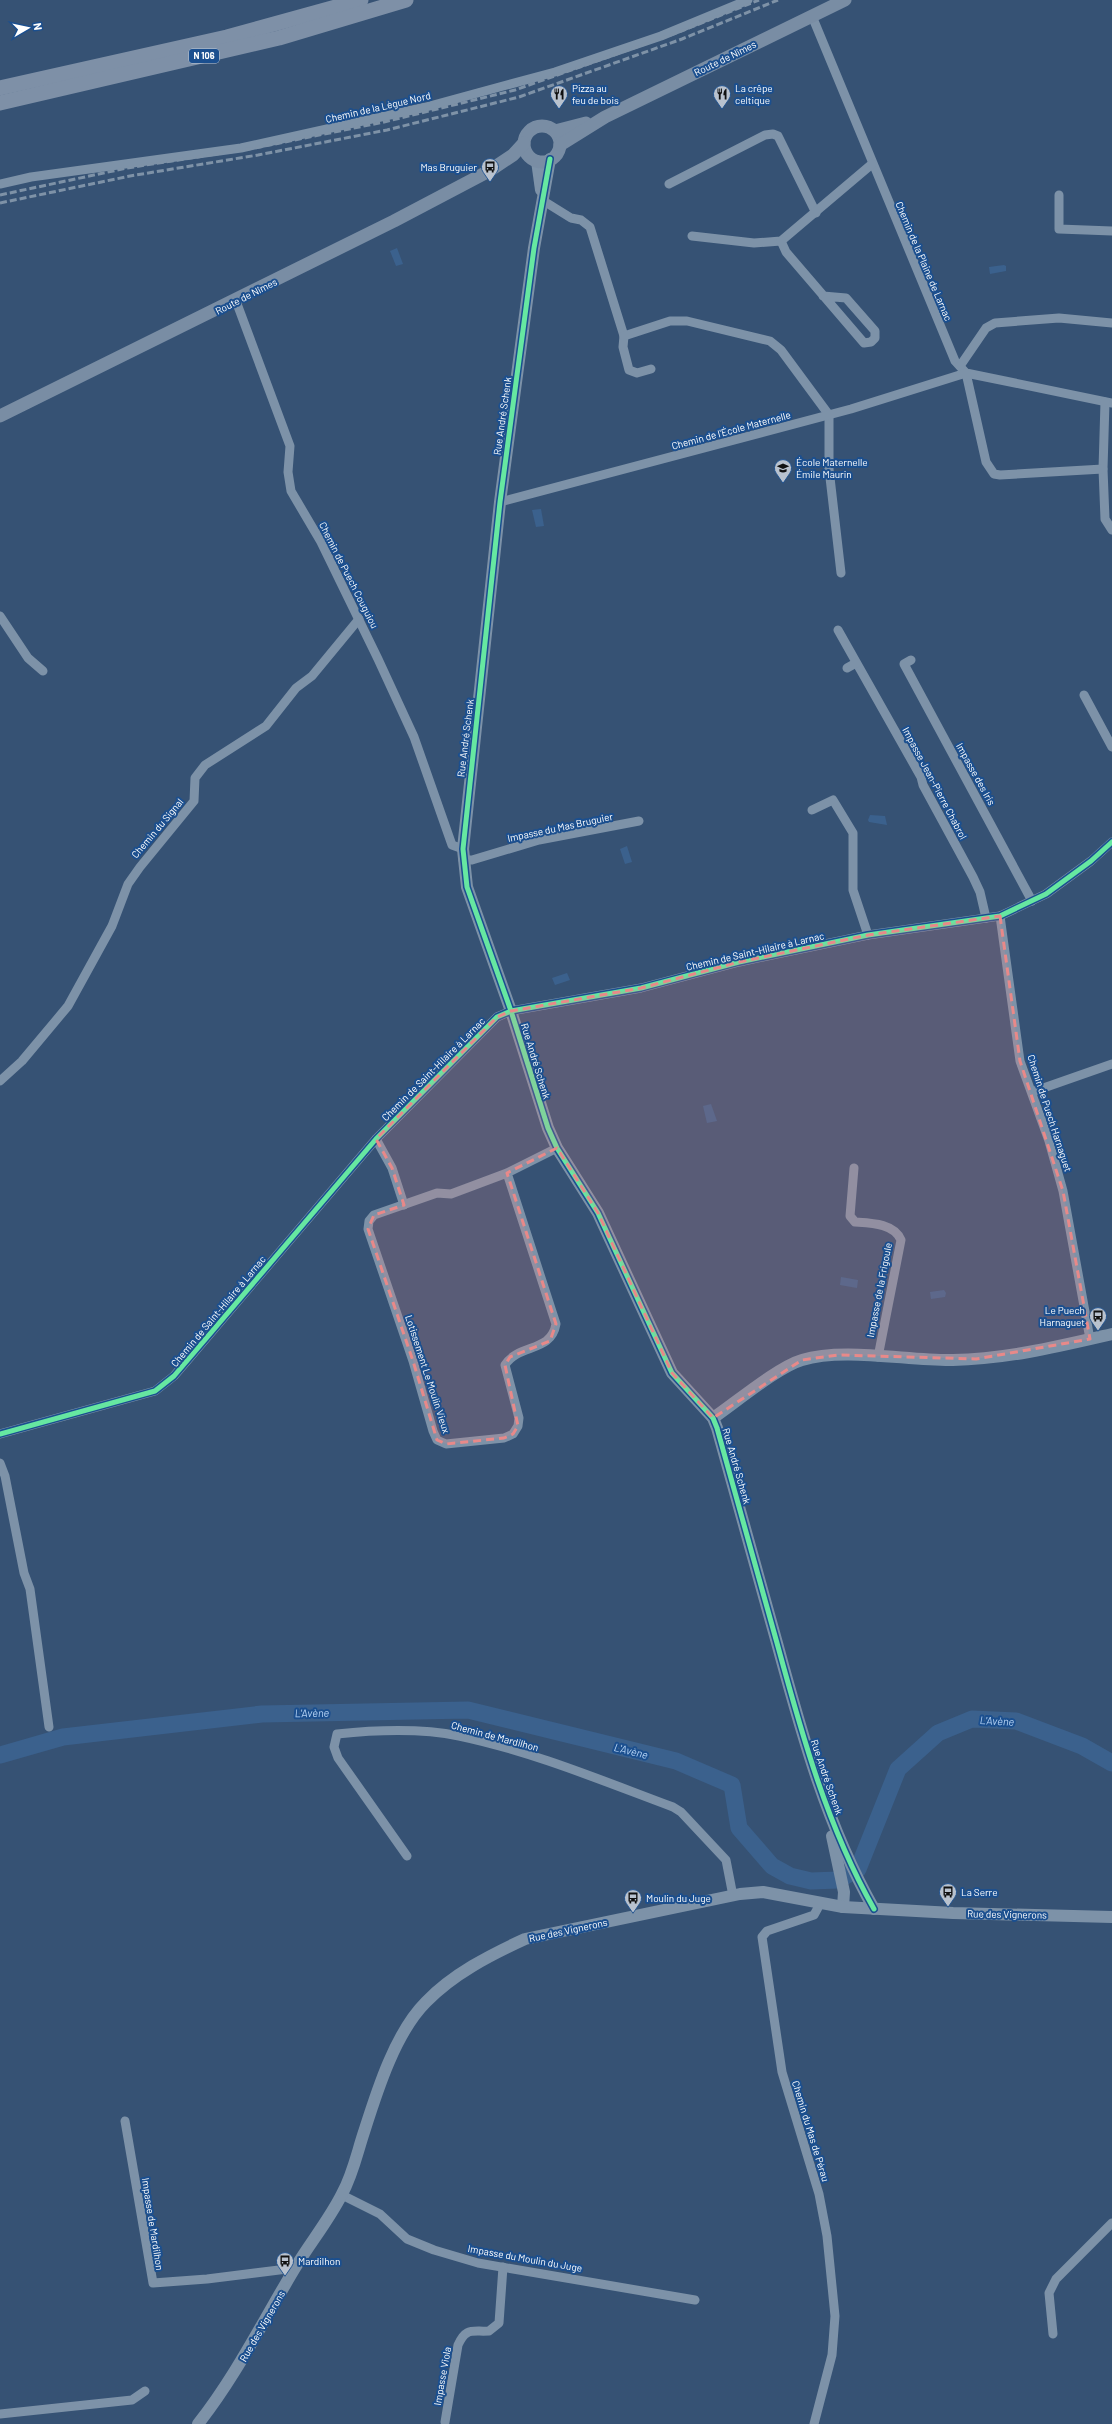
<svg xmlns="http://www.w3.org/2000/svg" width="1112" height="2424" viewBox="0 0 1112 2424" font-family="Barlow,sans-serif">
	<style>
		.water { fill: #3b618d }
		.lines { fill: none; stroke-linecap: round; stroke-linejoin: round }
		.river { stroke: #3b618d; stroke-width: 17 }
		.minor { stroke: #7d92a8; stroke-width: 9 }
		.tertiary { stroke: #7d92a8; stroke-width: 12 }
		.secondary { stroke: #798da4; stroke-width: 13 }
		.trunk { stroke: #7e90a7; stroke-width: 15 }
		.rail { stroke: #7e92a7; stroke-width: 3; stroke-dasharray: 7 3; stroke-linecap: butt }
		.cycleway-casing { stroke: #1b4f8f; stroke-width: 8 }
		.cycleway { stroke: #66e7a1; stroke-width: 5 }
		.marked { fill: #e88989; fill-opacity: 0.2; stroke: #e88989; stroke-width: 3; stroke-dasharray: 8 5; stroke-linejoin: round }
		.labels { text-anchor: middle; stroke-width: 4; stroke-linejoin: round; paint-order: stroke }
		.shield { fill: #1b4f8f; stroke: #bbcadd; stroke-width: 1 }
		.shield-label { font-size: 9px; font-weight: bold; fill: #fff }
		.street-label { font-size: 10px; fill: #fff; stroke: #1b4f8f }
		.poi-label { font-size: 10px; fill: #fff; stroke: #1b4f8f; text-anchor: start }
		.water-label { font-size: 11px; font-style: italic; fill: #b5d3f5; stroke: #1b4f8f }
	</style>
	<rect width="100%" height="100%" fill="#365274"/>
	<g class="water">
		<path d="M 397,248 L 403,264 L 396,266 L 390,251 Z"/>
		<path d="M 1004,265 L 1006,266 L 1006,271 L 990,274 L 989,267 Z"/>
		<path d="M 541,509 L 544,526 L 536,527 L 532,510 Z"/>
		<path d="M 870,815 L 885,816 L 887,825 L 869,822 L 868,820 Z"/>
		<path d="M 627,846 L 632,862 L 625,864 L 620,849 Z"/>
		<path d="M 567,973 L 570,980 L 555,985 L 552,978 Z"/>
		<path d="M 711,1104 L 717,1121 L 707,1123 L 703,1106 Z"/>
		<path d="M 841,1277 L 858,1280 L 857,1288 L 840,1285 Z"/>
		<path d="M 944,1290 L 946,1293 L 945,1297 L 931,1299 L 930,1292 Z"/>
	</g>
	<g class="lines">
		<path class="river" d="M 0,1755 L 63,1737 L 262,1714 L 468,1710 L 676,1761 L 732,1785 L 739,1828 L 772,1866 L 790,1876 L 811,1881 L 838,1880 L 858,1869 L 898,1769 L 938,1733 L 972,1719 L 1016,1721 L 1082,1746 L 1112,1763"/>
		<g class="minor">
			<path d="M 812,16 L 955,361 L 966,373 L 1112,403"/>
			<path d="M 0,184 L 31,177 L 241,148 L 426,107 L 555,72 L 661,36 L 748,0"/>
			<path d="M 669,184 L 765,135 L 773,134 L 778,136 L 816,213"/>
			<path d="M 1059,195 L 1059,229 L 1112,231"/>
			<path d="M 542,200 L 571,218 L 581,220 L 590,227 L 624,336 L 623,347 L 629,370 L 637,373 L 651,369"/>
			<path d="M 692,236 L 754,243 L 781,241 L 872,164"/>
			<path d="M 781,241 L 786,252 L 864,343 L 871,342 L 875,338 L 875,331 L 846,298 L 823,296"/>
			<path d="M 236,301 L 290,446 L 288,472 L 291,491 L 321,542 L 378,659 L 414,737 L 452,845 L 463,849"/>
			<path d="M 624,336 L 670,321 L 687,321 L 770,341 L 781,350 L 829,415"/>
			<path d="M 960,366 L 986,328 L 995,323 L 1059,318 L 1112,323"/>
			<path d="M 1105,402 L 1103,469 L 1105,519 L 1112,530"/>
			<path d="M 829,415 L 829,469 L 841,573"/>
			<path d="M 500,502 L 851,409 L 966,373 L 986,462 L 994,474 L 1000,475 L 1103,469"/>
			<path d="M 0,616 L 28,658 L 43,671"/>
			<path d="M 838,630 L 921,777 L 923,785 L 973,877 L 980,892 L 986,918"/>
			<path d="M 911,660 L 904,664 L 1032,901"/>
			<path d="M 847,668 L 856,663"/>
			<path d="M 1084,695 L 1112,747"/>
			<path d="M 812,810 L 833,800 L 853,833 L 853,890 L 868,935"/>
			<path d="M 463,860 L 472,860 L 539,840 L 639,821"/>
			<path d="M 1000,916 L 1020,1061 L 1049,1141 L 1063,1191 L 1090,1339"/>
			<path d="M 0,1081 L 22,1061 L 68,1006 L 112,926 L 128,884 L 140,867 L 194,801 L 195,778 L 205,765 L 266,726 L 296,688 L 312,676 L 359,619"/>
			<path d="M 1032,1092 L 1112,1064"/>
			<path d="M 376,1139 L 392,1168 L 404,1205"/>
			<path d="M 854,1168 L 850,1216 L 855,1222 C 870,1223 894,1223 901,1240 L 878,1357"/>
			<path d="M 507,1173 L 556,1324 C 551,1353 519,1343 505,1365 L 519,1418 L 518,1426 L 513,1434 L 504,1438 L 446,1444 L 437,1440 L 433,1431 L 413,1361 L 368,1229 L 369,1221 L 374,1215 L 437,1193 L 451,1194 L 507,1173 L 557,1148"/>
			<path d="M 0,1434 L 155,1391 L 174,1376 L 376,1139 L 497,1017 L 511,1011 L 641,988 L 739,962 L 868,935 L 1000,916 L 1046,894 L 1091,861 L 1112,842"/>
			<path d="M 0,1463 L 5,1476 L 24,1573 L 30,1589 L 49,1727"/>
			<path d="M 407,1856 L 338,1758 L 334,1747 L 337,1734 C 376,1730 420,1728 459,1736 C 531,1751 603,1781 673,1807 L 681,1812 L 726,1860 L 733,1896"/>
			<path d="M 125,2121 L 153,2283 L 207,2279 L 295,2268"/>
			<path d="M 342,2195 L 380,2214 L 407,2239 L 434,2250 L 478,2263 L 695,2300"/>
			<path d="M 1053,2334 L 1049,2293 L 1056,2279 L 1112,2223"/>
			<path d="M 0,2414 L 132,2400 L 145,2391"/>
			<path d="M 445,2422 L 458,2345 C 466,2327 472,2332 489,2331 L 499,2323 L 503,2267"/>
			<path d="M 814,2424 L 832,2355 L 835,2316 L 827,2236 L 819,2194 L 782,2072 L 762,1937 L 767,1931 L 814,1915 L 820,1904"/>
		</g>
		<g class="tertiary">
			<path d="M 550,159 L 534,248 L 500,502 L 463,849 L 467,887 L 511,1011 L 548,1128 L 557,1148 L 598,1213 L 672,1373 L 713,1418 L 717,1428 C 737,1500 757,1572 777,1643 C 802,1735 827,1826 874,1909"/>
			<path d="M 537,161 L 541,190"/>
			<path d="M 713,1418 C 735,1403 778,1367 802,1360 C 843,1347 909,1361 953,1360 C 1007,1359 1060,1346 1112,1334"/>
			<path d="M 832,1836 L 844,1892 L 843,1907"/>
			<path d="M 198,2424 C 236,2376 263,2321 295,2268 C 310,2243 329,2220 342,2194 C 353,2174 357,2153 364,2132 C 377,2091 395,2033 426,2002 C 453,1974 490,1955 525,1939 L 740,1894 L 763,1892 L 843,1907 L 953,1913 L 1112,1917"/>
		</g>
		<g class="secondary">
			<circle cx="542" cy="144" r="18"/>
			<path d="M 555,131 L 586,123"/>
			<path d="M 560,145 L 605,117 L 845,0"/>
			<path d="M 0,416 L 394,221 L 489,171 L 513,155 L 524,143"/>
		</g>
		<g class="trunk">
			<path d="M 0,88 L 227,37 L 361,0"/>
			<path d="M 0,103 L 279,38 L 406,0"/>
		</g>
		<g class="rail">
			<path d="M 0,195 L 127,168 L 255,148 L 384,122 L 515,90 L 679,32 L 759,0"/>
			<path d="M 0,203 L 130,176 L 258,155 L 387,130 L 519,97 L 682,39 L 778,0"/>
		</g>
		<g class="cycleway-casing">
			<g id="cycleway">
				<path d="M 550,159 L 534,248 L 500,502 L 463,849 L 467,887 L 511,1011 L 548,1128 L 557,1148 L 598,1213 L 672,1373 L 713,1418 L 717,1428 C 737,1500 757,1572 777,1643 C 802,1735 827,1826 874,1909"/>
				<path d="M 0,1434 L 155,1391 L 174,1376 L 376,1139 L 497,1017 L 511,1011 L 641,988 L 739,962 L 868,935 L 1000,916 L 1046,894 L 1091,861 L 1112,842"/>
			</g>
		</g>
		<use href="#cycleway" class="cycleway"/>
	</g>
	<path class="marked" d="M 1000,916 L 1020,1061 L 1063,1191 L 1090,1339 L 976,1359 L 838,1355 L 802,1360 L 713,1418 L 672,1373 L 598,1213 L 557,1148 L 507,1173 L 556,1324 L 550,1341 L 510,1357 L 505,1365 L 518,1426 L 513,1434 L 504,1438 L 446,1444 L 437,1440 L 413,1361 L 368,1229 L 374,1215 L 404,1205 L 392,1168 L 376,1139 L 497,1017 L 511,1011 L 641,988 L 739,962 L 868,935 Z"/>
	<defs>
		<g id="restaurant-pin" transform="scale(0.9)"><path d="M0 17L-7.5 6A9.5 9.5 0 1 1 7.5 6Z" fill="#b9c2ce" stroke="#1b4f8f"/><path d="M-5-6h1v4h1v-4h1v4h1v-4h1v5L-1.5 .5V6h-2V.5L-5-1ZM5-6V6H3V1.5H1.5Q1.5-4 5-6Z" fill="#111"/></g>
		<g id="bus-pin" transform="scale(0.9)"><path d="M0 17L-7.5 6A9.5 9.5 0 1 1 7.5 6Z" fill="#b9c2ce" stroke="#1b4f8f"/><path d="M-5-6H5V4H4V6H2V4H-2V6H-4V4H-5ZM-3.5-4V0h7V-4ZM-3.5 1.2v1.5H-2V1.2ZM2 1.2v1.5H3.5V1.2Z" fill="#111"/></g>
		<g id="school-pin" transform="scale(0.9)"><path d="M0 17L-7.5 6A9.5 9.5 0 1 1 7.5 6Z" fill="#b9c2ce" stroke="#1b4f8f"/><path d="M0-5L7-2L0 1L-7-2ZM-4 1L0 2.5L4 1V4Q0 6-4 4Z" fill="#111"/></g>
	</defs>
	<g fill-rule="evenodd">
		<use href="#restaurant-pin" x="559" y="94"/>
		<use href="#restaurant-pin" x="722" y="94"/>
		<use href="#bus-pin" x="490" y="167"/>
		<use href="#school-pin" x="783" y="468"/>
		<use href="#bus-pin" x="1098" y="1316"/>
		<use href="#bus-pin" x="948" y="1892"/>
		<use href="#bus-pin" x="633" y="1898"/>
		<use href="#bus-pin" x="285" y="2261"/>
	</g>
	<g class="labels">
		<rect class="shield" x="189" y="49" width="30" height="14" rx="3"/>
		<g class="shield-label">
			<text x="204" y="59">N 106</text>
		</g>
		<g class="street-label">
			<text transform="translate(725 58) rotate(-26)" y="4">Route de Nîmes</text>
			<text transform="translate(378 107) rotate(-13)" y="4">Chemin de la Lègue Nord</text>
			<text transform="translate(924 261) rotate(67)" y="4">Chemin de la Plaine de Larnac</text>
			<text transform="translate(246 296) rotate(-27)" y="4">Route de Nîmes</text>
			<text transform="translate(502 416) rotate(-82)" y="4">Rue André Schenk</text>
			<text transform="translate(731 430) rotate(-15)" y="4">Chemin de l'École Maternelle</text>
			<text transform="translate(349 575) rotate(63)" y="4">Chemin de Puech Couguiou</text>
			<text transform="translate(465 738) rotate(-83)" y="4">Rue André Schenk</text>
			<text transform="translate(976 774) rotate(61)" y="4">Impasse des Iris</text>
			<text transform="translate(935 783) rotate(62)" y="4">Impasse Jean-Pierre Chabrol</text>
			<text transform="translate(560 827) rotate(-12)" y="4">Impasse du Mas Bruguier</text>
			<text transform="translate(157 828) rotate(-50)" y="4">Chemin du Signal</text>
			<text transform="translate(755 951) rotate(-13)" y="4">Chemin de Saint-Hilaire à Larnac</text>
			<text transform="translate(536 1061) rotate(73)" y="4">Rue André Schenk</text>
			<text transform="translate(433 1069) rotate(-45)" y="4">Chemin de Saint-Hilaire à Larnac</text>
			<text transform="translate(1050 1113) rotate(72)" y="4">Chemin de Puech Harnaguet</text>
			<text transform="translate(879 1290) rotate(-79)" y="4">Impasse de la Frigoule</text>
			<text transform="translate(218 1311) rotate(-50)" y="4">Chemin de Saint-Hilaire à Larnac</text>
			<text transform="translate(428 1374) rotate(72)" y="4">Lotissement Le Moulin Vieux</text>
			<text transform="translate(737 1466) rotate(74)" y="4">Rue André Schenk</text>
			<text transform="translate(495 1736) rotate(15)" y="4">Chemin de Mardilhon</text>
			<text transform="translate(827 1777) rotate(71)" y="4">Rue André Schenk</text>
			<text transform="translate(1007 1914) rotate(1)" y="4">Rue des Vignerons</text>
			<text transform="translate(568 1930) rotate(-12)" y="4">Rue des Vignerons</text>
			<text transform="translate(811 2131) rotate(73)" y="4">Chemin du Mas de Pérau</text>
			<text transform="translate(153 2224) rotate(81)" y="4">Impasse de Mardilhon</text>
			<text transform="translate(525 2258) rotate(10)" y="4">Impasse du Moulin du Juge</text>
			<text transform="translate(262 2326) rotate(-60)" y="4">Rue des Vignerons</text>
			<text transform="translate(442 2376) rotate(-80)" y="4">Impasse Viola</text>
		</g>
		<g class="poi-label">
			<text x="572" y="92">Pizza au<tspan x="572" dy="12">feu de bois</tspan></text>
			<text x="735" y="92">La crêpe<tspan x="735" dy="12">celtique</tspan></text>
			<text x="477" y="171" text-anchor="end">Mas Bruguier</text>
			<text x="796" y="466">École Maternelle<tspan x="796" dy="12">Émile Maurin</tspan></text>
			<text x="1085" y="1314" text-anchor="end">Le Puech<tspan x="1085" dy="12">Harnaguet</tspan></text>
			<text x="961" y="1896">La Serre</text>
			<text x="646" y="1902">Moulin du Juge</text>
			<text x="298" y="2265">Mardilhon</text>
		</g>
		<g class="water-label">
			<text transform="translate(312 1713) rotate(-1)" y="4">L'Avène</text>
			<text transform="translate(997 1721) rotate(3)" y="4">L'Avène</text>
			<text transform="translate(631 1751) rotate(14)" y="4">L'Avène</text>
		</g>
	</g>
	<g transform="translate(28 28) rotate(81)" stroke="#1b4f8f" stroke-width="3" paint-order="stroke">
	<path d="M0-3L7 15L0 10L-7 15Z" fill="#ffffff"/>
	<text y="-6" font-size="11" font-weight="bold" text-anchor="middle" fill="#ffffff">N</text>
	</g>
</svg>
